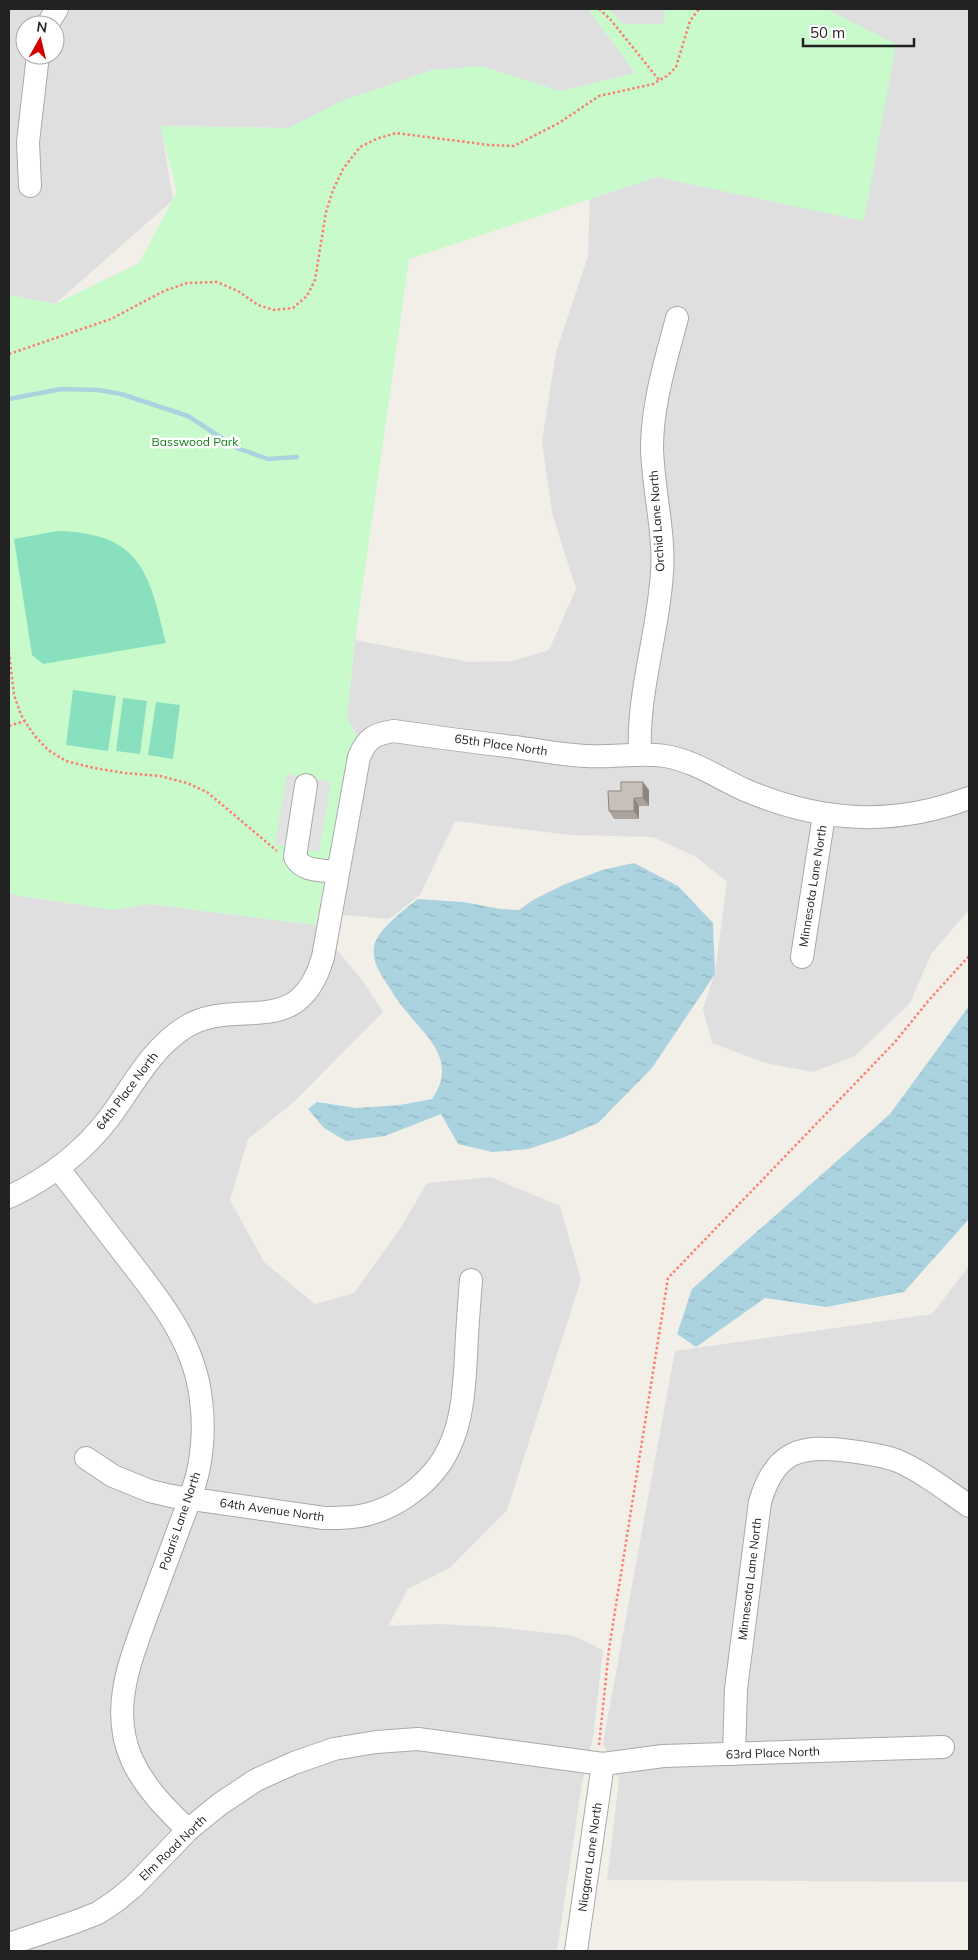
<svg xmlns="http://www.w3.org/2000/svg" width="978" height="1960" viewBox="0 0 978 1960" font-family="Mulish,sans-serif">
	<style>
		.residential { fill: #e0dfdf; fill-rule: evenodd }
		.park { fill: #c8facc }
		.pitch { fill: #88e0be }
		.parking { fill: #e2e2e2 }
		.water { fill: url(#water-ripples) }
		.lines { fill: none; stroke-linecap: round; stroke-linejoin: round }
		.stream { stroke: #aad3df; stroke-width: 4.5 }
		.minor-casing { stroke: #a9a9a9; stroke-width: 24 }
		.path { stroke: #fa8072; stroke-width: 2.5; stroke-dasharray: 2.5 2.5; stroke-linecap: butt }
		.minor { stroke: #fff; stroke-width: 22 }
		.wall { fill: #aba49e }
		.shaded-wall { fill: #8b8681 }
		.building { fill: #c7bfb8; stroke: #8b8681 }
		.labels { text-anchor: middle; stroke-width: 5; stroke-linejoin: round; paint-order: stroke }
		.park-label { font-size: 12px; fill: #0c8416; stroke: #fff }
		.street-label { font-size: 12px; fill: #222; stroke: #fff }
	</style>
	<defs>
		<pattern id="water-ripples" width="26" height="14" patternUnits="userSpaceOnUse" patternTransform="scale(1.25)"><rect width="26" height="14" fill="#aad3df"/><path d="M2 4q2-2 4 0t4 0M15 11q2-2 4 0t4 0" fill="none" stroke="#92b5bf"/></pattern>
	</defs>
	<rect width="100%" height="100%" fill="#f2efe9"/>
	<g class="residential">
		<path d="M 9,9 L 969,9 L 969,910 L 931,954 L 910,1003 L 855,1056 L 813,1072 L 765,1063 L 712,1043 L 703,1009 L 715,972 L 727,882 L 696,857 L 653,837 L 571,835 L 455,821 L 420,895 L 389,919 L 343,915 L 370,760 L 347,718 L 355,640 L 469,662 L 512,661 L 549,650 L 576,589 L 552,513 L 542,441 L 556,352 L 588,256 L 591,164 L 289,128 L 161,126 L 173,200 L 55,304 L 9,295 ZM 25,25 L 55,25 L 55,55 L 25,55 Z"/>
		<path d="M 9,894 L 113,910 L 149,904 L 316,925 L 362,980 L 383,1012 L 295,1101 L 248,1139 L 230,1200 L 264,1262 L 315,1304 L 354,1293 L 400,1229 L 427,1183 L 491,1177 L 560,1206 L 581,1280 L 507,1510 L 451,1567 L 408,1589 L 388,1626 L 438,1624 L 497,1627 L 574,1636 L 603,1650 L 593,1738 L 582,1783 L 557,1951 L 9,1951 Z"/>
		<path d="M 969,1266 L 969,1882 L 607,1880 L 619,1780 L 603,1743 L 675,1351 L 932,1314 Z"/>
	</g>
	<path class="park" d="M 588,9 L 609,9 L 623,24 L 663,24 L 665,9 L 826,9 L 896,44 L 864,221 L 656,177 L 409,259 L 355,640 L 347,718 L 357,737 L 348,754 L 316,925 L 149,904 L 113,910 L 9,894 L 9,295 L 55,304 L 139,263 L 177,192 L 160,126 L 289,128 L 339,102 L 432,70 L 481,66 L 560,91 L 635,73 Z"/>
	<g class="pitch">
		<path d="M 57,531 C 141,533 149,572 166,643 L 43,664 L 32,655 L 14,539 Z"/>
		<path d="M 73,690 L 116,696 L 108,751 L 66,745 Z"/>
		<path d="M 123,698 L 147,701 L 140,754 L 116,751 Z"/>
		<path d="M 156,702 L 180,705 L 173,759 L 148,755 Z"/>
	</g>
	<path class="parking" d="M 287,774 L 331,782 L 319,852 L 275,844 Z"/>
	<g class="water">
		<path d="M 634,863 L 678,886 L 713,923 L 715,974 L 652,1068 L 598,1123 L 562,1138 L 528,1149 L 492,1152 L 458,1144 L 441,1114 L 385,1136 L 346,1141 L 324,1128 L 308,1109 L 317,1102 L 356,1108 L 400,1105 L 432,1099 C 458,1061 428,1038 405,1010 C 397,1001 392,991 385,981 C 378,970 372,960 374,946 C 377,930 406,908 418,899 L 463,902 L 501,909 L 519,910 L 533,900 L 563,885 L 602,870 Z"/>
		<path d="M 969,1006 L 969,1219 L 904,1292 L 826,1307 L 765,1298 L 696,1347 L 677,1334 L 692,1289 L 890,1114 Z"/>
	</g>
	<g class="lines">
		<path class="stream" d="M 9,399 L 61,389 L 98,390 L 121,394 L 188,416 L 237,448 L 268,459 L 297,457"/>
		<g class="minor-casing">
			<g id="minor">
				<path d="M 47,25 L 57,9"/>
				<path d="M 30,186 L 28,142 L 38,55"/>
				<path d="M 640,754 C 637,693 658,635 662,573 C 665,532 653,490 652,448 C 652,404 666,360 677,318"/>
				<path d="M 306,785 L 295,857 C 302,872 323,870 338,872"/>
				<path d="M 802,957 L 824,815"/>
				<path d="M 58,1168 C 80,1197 103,1226 125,1255 C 159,1299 195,1342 201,1400 C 204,1422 203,1445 199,1467 C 195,1488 186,1509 179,1528 C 168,1558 157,1588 146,1617 C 129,1664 110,1711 132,1760 C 145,1788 166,1809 188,1830"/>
				<path d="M 9,1197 C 47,1179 83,1152 109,1118 C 132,1087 151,1049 184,1028 C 236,994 298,1044 323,957 L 359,757 C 367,738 374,734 394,731 C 434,737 474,742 514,747 C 538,750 562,755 586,756 C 612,758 638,752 665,756 C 695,761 718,778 745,790 C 820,822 892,827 969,798"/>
				<path d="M 86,1458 L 113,1476 L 150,1491 L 171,1496 L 324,1518 C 339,1518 355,1518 369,1514 C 402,1505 435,1479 449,1448 C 463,1419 464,1387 466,1356 C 467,1330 469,1305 471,1280"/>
				<path d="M 734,1754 L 736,1689 L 760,1502 C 775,1451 800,1444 850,1451 C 865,1453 883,1455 898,1461 C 923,1472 946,1490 969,1506"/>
				<path d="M 9,1944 L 75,1922 L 98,1913 L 116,1901 L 134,1886 L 188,1830 L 220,1804 L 256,1780 L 294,1763 L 334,1749 L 376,1742 L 418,1739 L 603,1764 L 663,1756 L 943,1747"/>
				<path d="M 576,1951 L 603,1764"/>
			</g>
		</g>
		<g class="path">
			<path d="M 599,9 L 610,19 L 659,80"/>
			<path d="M 9,354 L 111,319 L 164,291 L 187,283 L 217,282 L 238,291 L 258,305 L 274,310 L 293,308 L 307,296 L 315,280 L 326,212 L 333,190 L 343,169 L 360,147 L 376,139 L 396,133 L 489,145 L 514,146 L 559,123 L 599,96 L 653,84 L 667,76 L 676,67 L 690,21 L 699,9"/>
			<path d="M 9,652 L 14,695 L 21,715 L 34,735 L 48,750 L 66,761 L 94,768 L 125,773 L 160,776 L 187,783 L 207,792 L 277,851"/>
			<path d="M 9,726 L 25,721"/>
			<path d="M 599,1745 L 609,1649 L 668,1278 L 895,1042 L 929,1000 L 969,956"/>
		</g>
		<use href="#minor" class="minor"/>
	</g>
	<path class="wall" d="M 649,790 L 649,806 L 639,806 L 639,819 L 614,819 L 609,811 L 621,791 Z"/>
	<g class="shaded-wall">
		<path d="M 643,782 L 649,790 L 649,806 L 643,798 Z"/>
		<path d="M 634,798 L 639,806 L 639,819 L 634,811 Z"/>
	</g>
	<path class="building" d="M 621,782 L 643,782 L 643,798 L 634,798 L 634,811 L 609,811 L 608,791 L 621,791 Z"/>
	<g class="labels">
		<g class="park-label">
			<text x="195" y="446">Basswood Park</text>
		</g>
		<g class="street-label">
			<text transform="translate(657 521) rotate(-94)" y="4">Orchid Lane North</text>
			<text transform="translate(501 745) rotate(8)" y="4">65th Place North</text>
			<text transform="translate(813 886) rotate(-81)" y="4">Minnesota Lane North</text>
			<text transform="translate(127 1091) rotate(-53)" y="4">64th Place North</text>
			<text transform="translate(272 1510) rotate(8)" y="4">64th Avenue North</text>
			<text transform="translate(180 1521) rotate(-71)" y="4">Polaris Lane North</text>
			<text transform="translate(750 1579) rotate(-83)" y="4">Minnesota Lane North</text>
			<text transform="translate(773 1753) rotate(-2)" y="4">63rd Place North</text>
			<text transform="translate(173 1848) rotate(-44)" y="4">Elm Road North</text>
			<text transform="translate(590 1857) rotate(-82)" y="4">Niagara Lane North</text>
		</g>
	</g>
	<rect width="978" height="1960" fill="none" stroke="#222222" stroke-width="20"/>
	<g transform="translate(40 40) rotate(8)"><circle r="24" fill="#ffffff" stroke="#a7a7a7"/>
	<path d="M0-4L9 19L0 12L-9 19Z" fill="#d40000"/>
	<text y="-8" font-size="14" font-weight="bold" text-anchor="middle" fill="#222222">N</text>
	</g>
	<path d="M803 38v8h111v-8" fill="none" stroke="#222222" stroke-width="2.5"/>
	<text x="810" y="38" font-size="15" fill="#222222" stroke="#ffffff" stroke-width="4" paint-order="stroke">50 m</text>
</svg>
